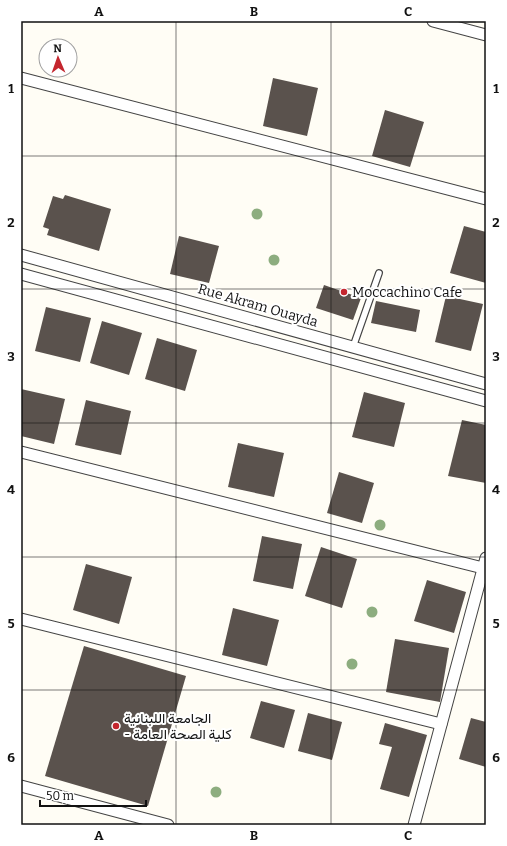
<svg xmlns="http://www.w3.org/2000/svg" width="507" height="846" viewBox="0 0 507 846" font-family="Bitter,Vazirmatn,serif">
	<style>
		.building { fill: #5a524d }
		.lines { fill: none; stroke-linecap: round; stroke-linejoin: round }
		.service-casing { stroke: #444; stroke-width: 8 }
		.minor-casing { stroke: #444; stroke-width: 13 }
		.service { stroke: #fff; stroke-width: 5.5 }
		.minor { stroke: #fff; stroke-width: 11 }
		.tree { fill: #8dad7f }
		.grid { fill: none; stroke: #111; stroke-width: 1; stroke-opacity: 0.55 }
		.poi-dot { fill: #c4262e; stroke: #fff; stroke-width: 1.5 }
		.labels { text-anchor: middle; stroke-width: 4; stroke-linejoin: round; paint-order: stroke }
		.poi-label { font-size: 14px; fill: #111; stroke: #fff; text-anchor: start }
		.street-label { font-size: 14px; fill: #111; stroke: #fff }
		.neatline { fill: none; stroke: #111; stroke-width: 1.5 }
		.grid-label { font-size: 13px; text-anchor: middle; font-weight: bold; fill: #111 }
	</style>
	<rect width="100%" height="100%" fill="#fffdf5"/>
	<g class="building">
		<path d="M 273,78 L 318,88 L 307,136 L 263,126 Z"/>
		<path d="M 385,110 L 424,122 L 410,167 L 372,156 Z"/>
		<path d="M 65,195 L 111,209 L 99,251 L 47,235 L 49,229 L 43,227 L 53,196 L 63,199 Z"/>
		<path d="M 464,226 L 486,232 L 486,283 L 450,273 Z"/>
		<path d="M 179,236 L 219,246 L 209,283 L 170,274 Z"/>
		<path d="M 324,285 L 361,298 L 353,320 L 316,308 Z"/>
		<path d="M 446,296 L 483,304 L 471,351 L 435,342 Z"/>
		<path d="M 376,301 L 420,310 L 416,332 L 371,323 Z"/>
		<path d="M 46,307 L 91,318 L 80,362 L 35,351 Z"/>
		<path d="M 102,321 L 142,333 L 129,375 L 90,363 Z"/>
		<path d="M 157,338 L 197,350 L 185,391 L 145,379 Z"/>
		<path d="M 21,389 L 65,399 L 54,444 L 21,436 Z"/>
		<path d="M 364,392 L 405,403 L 394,447 L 352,437 Z"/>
		<path d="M 86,400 L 131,411 L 121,455 L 75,445 Z"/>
		<path d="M 462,420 L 486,425 L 486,483 L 448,476 Z"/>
		<path d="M 238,443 L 284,453 L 274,497 L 228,487 Z"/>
		<path d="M 339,472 L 374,483 L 362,523 L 327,513 Z"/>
		<path d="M 262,536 L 302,544 L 293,589 L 253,581 Z"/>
		<path d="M 321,547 L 357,559 L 342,608 L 305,596 Z"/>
		<path d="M 86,564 L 132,577 L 119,624 L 73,610 Z"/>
		<path d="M 427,580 L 466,592 L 454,633 L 414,621 Z"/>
		<path d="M 233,608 L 279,620 L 267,666 L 222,655 Z"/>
		<path d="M 395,639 L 449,648 L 440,702 L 386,692 Z"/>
		<path d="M 84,646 L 186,676 L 148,806 L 45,776 Z"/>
		<path d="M 261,701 L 295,710 L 284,748 L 250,738 Z"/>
		<path d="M 308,713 L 342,722 L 332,760 L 298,751 Z"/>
		<path d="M 471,718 L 486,722 L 486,767 L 459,759 Z"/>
		<path d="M 385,723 L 427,735 L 409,797 L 380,789 L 392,747 L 379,744 Z"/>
	</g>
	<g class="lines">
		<g class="service-casing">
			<path id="service" d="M 353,347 L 379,273"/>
		</g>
		<g class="minor-casing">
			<g id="minor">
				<path d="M 433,21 L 486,35"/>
				<path d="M 21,78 L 486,199"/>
				<path d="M 21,255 L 486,384"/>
				<path d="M 21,274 L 486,401"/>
				<path d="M 21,452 L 483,568"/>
				<path d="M 21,619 L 441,724"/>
				<path d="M 21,786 L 168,825"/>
				<path d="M 414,825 L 486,558"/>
			</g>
		</g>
		<use href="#service" class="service"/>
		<use href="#minor" class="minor"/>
	</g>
	<g class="tree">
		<circle cx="257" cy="214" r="5.5"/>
		<circle cx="274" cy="260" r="5.5"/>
		<circle cx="380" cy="525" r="5.5"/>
		<circle cx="372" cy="612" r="5.5"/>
		<circle cx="352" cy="664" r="5.5"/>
		<circle cx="216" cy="792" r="5.5"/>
	</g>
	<path class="grid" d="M 176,21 L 176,825M 331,21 L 331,825M 21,156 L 486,156M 21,289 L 486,289M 21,423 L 486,423M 21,557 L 486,557M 21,690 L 486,690"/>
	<g class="poi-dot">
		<circle cx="344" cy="292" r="4"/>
		<circle cx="116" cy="726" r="4"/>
	</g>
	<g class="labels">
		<g class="poi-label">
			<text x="352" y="297">Moccachino Cafe</text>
			<text x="124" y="723">الجامعة اللبنانية<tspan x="124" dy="16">- كلية الصحة العامة</tspan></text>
		</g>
		<g class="street-label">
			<text transform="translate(258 305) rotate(16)" y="5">Rue Akram Ouayda</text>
		</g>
	</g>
	<rect width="507" height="846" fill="none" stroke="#ffffff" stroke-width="44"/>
	<g transform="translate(58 58) rotate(358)"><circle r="19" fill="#ffffff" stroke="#a0a0a0"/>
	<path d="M0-3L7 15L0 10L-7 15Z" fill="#c4262e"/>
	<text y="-6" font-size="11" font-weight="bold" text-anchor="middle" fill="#111111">N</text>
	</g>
	<path d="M40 800v6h106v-6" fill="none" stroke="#111111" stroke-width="2"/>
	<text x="46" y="800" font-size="12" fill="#111111" stroke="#ffffff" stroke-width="3" paint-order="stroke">50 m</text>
	<rect x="22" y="22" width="463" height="802" class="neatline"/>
	<g class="grid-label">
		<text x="99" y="16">A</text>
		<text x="254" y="16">B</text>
		<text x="408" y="16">C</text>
		<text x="11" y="93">1</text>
		<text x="496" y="93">1</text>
		<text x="11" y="227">2</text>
		<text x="496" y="227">2</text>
		<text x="11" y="361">3</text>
		<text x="496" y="361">3</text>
		<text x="11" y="494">4</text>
		<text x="496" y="494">4</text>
		<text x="11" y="628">5</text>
		<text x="496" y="628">5</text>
		<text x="11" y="762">6</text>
		<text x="496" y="762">6</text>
		<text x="99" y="840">A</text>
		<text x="254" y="840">B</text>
		<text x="408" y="840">C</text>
	</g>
</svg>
